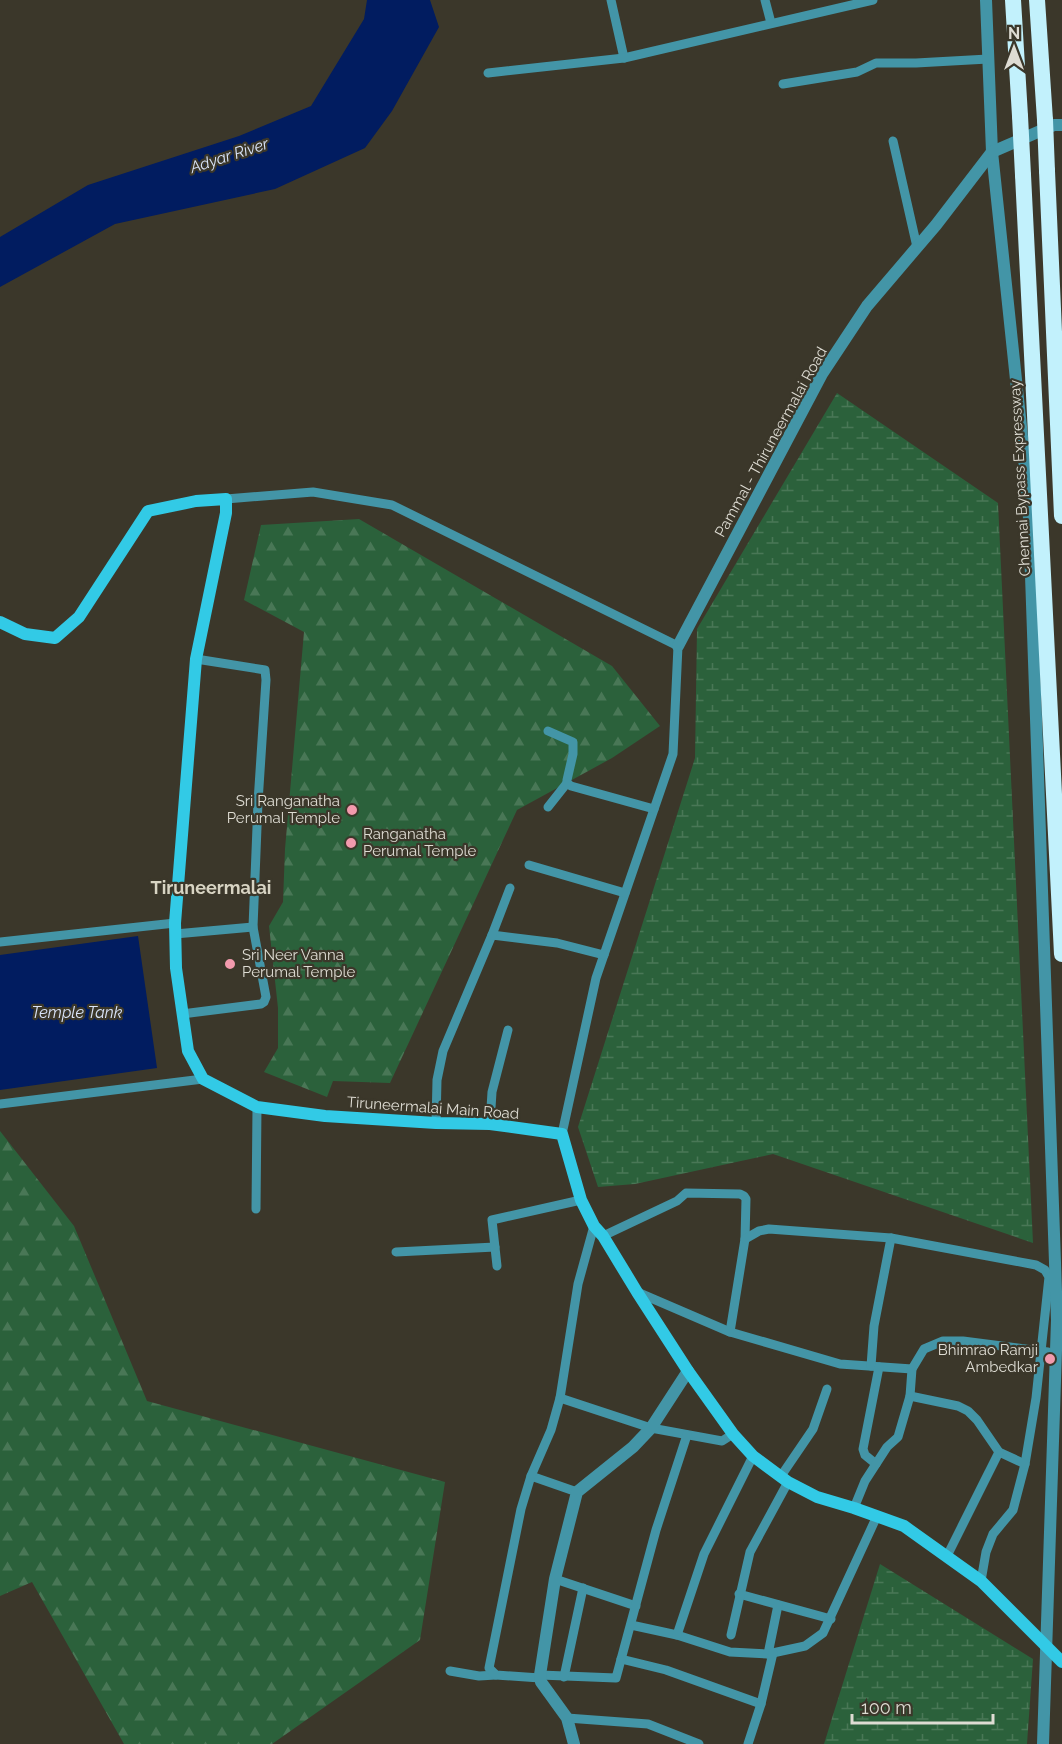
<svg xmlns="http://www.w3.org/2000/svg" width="1062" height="1744" viewBox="0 0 1062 1744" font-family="Raleway,sans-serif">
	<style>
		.forest { fill: url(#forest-firs) }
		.wetland { fill: url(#wetland-marsh) }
		.water { fill: #011c60 }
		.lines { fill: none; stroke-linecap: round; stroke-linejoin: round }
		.minor { stroke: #4395a7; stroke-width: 9 }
		.tertiary { stroke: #4395a7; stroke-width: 12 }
		.secondary { stroke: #32cae6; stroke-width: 12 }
		.trunk { stroke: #c2f1fc; stroke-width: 16 }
		.trunk-bridge { stroke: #c2f1fc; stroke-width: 16 }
		.poi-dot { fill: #f29aad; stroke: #3b372a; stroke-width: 2 }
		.labels { text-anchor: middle; stroke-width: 4.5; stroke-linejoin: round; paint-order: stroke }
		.street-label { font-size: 15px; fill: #dedcd3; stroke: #3b372a }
		.poi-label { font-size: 15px; fill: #dedcd3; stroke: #3b372a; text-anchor: end }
		.water-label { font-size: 16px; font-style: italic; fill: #dae5fa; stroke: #3b372a }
		.quarter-label { font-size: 18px; font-weight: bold; fill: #d8d4c3; stroke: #3b372a }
	</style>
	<defs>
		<pattern id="forest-firs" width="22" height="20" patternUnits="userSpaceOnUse" patternTransform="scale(1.5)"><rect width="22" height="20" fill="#2b613b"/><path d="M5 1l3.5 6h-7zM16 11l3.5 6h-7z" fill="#497756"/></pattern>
		<pattern id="wetland-marsh" width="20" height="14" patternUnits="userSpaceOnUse" patternTransform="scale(1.5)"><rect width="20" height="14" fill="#2b613b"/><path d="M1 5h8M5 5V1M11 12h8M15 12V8" fill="none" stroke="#497756"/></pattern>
	</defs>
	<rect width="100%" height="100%" fill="#3b372a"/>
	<g class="forest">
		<path d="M 359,519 L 612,666 L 660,726 L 612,758 L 517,810 L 390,1083 L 333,1081 L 327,1097 L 264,1072 L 278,1048 L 278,1008 L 269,926 L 283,902 L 285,849 L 304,632 L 244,600 L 261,525 Z"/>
		<path d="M 0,1131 L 74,1226 L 147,1401 L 445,1482 L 420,1640 L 272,1744 L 124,1744 L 32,1582 L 0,1596 Z"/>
	</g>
	<g class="wetland">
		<path d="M 837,393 L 998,503 L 1033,1243 L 773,1154 L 635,1184 L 598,1187 L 578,1127 L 695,758 L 697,629 Z"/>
		<path d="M 880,1564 L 1033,1659 L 1027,1744 L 824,1744 Z"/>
	</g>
	<g class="water">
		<path d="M 367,0 L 430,0 L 439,27 L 392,111 L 365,148 L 275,189 L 115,224 L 0,287 L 0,237 L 88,185 L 239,136 L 311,106 L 364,19 Z"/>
		<path d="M 138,936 L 157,1068 L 0,1090 L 0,955 Z"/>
	</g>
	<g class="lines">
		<g class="minor">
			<path d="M 611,0 L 624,58"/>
			<path d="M 765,0 L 771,23"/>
			<path d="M 488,73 L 624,58 L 873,0"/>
			<path d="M 783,84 L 857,72 L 876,63 L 916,63 L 988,59"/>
			<path d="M 893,141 L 917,247"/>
			<path d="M 226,499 L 313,492 L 392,505 L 678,646 L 673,754 L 596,978 L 562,1134"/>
			<path d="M 548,731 L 573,742 L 573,754 L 567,780 L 567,783 L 571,786 L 654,809"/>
			<path d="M 548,807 L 567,783"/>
			<path d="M 529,865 L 625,893"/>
			<path d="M 175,934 L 253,927"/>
			<path d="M 492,935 L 557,943 L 604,955"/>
			<path d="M 0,942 L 175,923"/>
			<path d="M 182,1014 L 261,1004 L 264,1002 L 266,997 L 253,927 L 258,802 L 266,680 L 265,670 L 196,659"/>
			<path d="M 0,1104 L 203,1079"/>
			<path d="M 436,1123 L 437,1080 L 443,1051 L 492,935 L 510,888"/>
			<path d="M 490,1124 L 492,1092 L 508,1030"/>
			<path d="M 256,1209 L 257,1107"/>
			<path d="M 603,1236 L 677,1201 L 686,1193 L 740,1194 L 744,1196 L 746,1199 L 745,1239 L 730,1332"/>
			<path d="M 745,1239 L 759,1231 L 769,1229 L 891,1238 L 1036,1265 L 1045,1270 L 1049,1277 L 1036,1398 L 1025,1464 L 1013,1510 L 993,1534 L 986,1552 L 981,1581"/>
			<path d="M 396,1252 L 495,1247"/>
			<path d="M 497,1266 L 492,1220 L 581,1200"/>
			<path d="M 637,1292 L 730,1332 L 840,1364 L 912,1369"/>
			<path d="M 871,1366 L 874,1326 L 891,1238"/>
			<path d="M 910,1396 L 958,1406 L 968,1411 L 977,1420 L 999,1452 L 1025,1464"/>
			<path d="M 560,1398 L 651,1428 L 722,1441 L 733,1434"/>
			<path d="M 876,1464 L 865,1455 L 863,1449 L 879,1367"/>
			<path d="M 531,1476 L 577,1492"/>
			<path d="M 781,1476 L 813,1429 L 827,1389"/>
			<path d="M 854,1508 L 865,1481 L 887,1447 L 898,1437 L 910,1396 L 912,1369 L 924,1349 L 943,1341 L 963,1341 L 1048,1352"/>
			<path d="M 947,1556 L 999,1452"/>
			<path d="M 555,1579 L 636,1606"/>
			<path d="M 739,1594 L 831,1619"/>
			<path d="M 778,1605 L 768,1654 L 805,1646 L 823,1633 L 877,1516"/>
			<path d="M 631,1625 L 677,1635 L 730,1652 L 768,1654"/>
			<path d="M 677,1635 L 704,1554 L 753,1456"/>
			<path d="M 731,1635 L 750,1552 L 788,1482"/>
			<path d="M 621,1659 L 666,1670 L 761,1704"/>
			<path d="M 450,1671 L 479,1676 L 496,1675"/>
			<path d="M 540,1675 L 616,1678 L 656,1530 L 687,1435"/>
			<path d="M 564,1677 L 583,1588"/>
			<path d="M 540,1678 L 496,1675 L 489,1668 L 521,1509 L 531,1476 L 551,1430 L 560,1398 L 578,1284 L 594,1226"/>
			<path d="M 567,1718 L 648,1724 L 699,1744"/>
			<path d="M 748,1744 L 761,1704 L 773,1653"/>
		</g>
		<g class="tertiary">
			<path d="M 986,0 L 992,152 L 1023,446 L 1029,518 L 1057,1320 L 1043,1744"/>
			<path d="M 678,646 L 822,374 L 867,306 L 936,225 L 992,152 L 1054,125 L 1062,125"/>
			<path d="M 574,1744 L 567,1718 L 541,1682 L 540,1675 L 555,1579 L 577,1492 L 633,1447 L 651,1428 L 688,1371"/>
		</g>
		<path class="secondary" d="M 0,622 L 25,634 L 55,638 L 79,617 L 148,511 L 196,501 L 226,499 L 226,513 L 196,659 L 175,923 L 176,968 L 188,1051 L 203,1079 L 257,1107 L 325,1116 L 436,1123 L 490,1124 L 562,1134 L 581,1200 L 594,1226 L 603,1236 L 637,1292 L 688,1371 L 733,1434 L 753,1456 L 788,1482 L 817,1497 L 854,1508 L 904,1526 L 981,1581 L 1062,1662"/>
		<g class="trunk">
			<path d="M 1013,0 L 1020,116"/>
			<path d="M 1037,0 L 1045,120"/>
			<path d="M 1047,171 L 1062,516"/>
			<path d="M 1023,175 L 1062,954"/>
		</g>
		<g class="trunk-bridge">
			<path d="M 1020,116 L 1023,175"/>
			<path d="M 1045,120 L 1047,171"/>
		</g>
	</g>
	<g class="poi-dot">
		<circle cx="352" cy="810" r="6"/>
		<circle cx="351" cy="843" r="6"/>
		<circle cx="230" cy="964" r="6"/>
		<circle cx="1050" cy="1359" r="6"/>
	</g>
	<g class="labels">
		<g class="street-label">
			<text transform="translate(771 442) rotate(-61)" y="5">Pammal - Thiruneermalai Road</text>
			<text transform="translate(1020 478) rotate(-93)" y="5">Chennai Bypass Expressway</text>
			<text transform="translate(433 1108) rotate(4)" y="5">Tiruneermalai Main Road</text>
		</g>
		<g class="poi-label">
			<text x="340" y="806">Sri Ranganatha<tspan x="340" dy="17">Perumal Temple</tspan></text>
			<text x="363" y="839" text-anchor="start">Ranganatha<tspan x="363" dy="17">Perumal Temple</tspan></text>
			<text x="242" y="960" text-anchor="start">Sri Neer Vanna<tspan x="242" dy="17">Perumal Temple</tspan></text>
			<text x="1038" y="1355">Bhimrao Ramji<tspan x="1038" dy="17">Ambedkar</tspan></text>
		</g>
		<g class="water-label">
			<text transform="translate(229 155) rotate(-18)" y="6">Adyar River</text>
			<text x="77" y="1018">Temple Tank</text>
		</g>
		<g class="quarter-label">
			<text x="211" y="894">Tiruneermalai</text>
		</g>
	</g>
	<g transform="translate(1014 48)" stroke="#3b372a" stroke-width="4.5" paint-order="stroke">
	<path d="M0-4.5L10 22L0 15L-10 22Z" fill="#dedcd3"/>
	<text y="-9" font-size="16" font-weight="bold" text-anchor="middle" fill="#dedcd3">N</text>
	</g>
	<path d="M852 1714v9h141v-9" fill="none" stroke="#dedcd3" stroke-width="3"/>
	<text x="861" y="1714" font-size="18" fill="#dedcd3" stroke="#3b372a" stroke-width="4.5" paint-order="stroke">100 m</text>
</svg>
